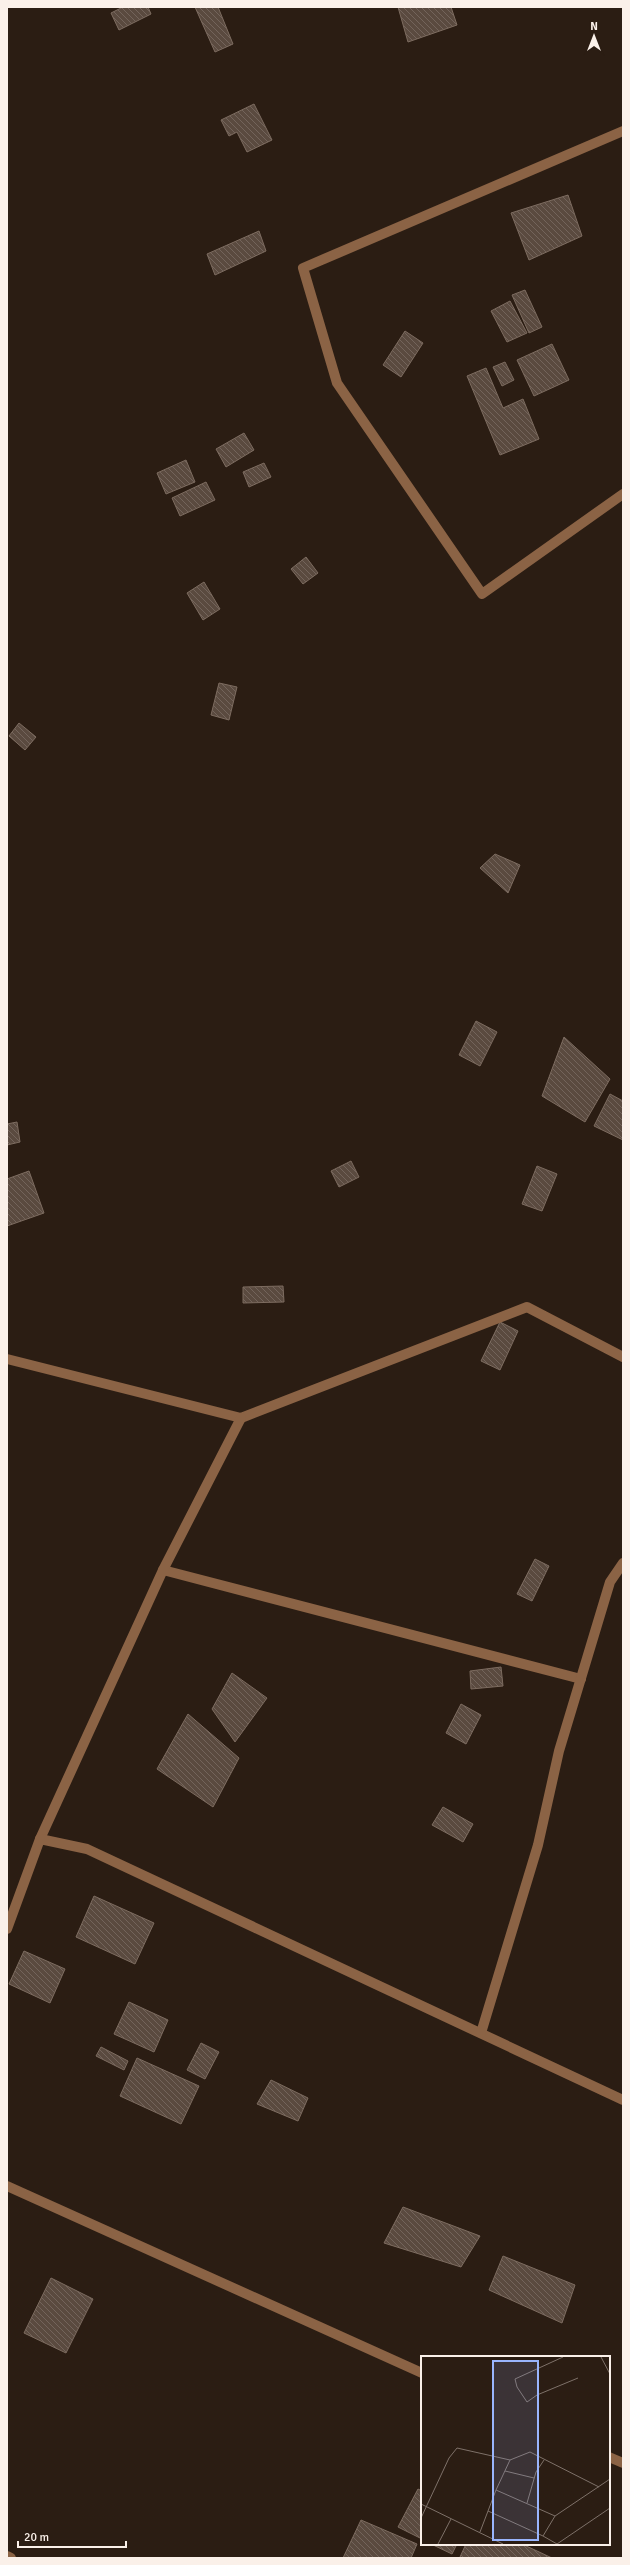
<svg xmlns="http://www.w3.org/2000/svg" width="630" height="2565" viewBox="0 0 630 2565" font-family="Signika,sans-serif">
	<style>
		.building { fill: url(#building-back-hatch); stroke: #7d6c60 }
		.lines { fill: none; stroke-linecap: round; stroke-linejoin: round }
		.street { stroke: #8b6345; stroke-width: 10 }
		.inset-road { fill: none; stroke: #7e7169; stroke-width: 1 }
		.view { fill: #99b5fd; fill-opacity: 0.15; stroke: #99b5fd; stroke-width: 2 }
		.inset-edge { fill: none; stroke: #faf0e9; stroke-width: 2 }
	</style>
	<defs>
		<pattern id="building-back-hatch" width="6" height="6" patternUnits="userSpaceOnUse"><rect width="6" height="6" fill="#5a4a3f"/><path d="M-1 5l2 2M0 0l6 6M5-1l2 2" fill="none" stroke="#73645b"/></pattern>
	</defs>
	<rect width="100%" height="100%" fill="#2b1d13"/>
	<g class="building">
		<path d="M 123,7 L 148,7 L 151,14 L 119,30 L 111,13 Z"/>
		<path d="M 195,7 L 218,7 L 233,44 L 215,52 Z"/>
		<path d="M 398,7 L 451,7 L 457,25 L 408,42 Z"/>
		<path d="M 254,104 L 272,140 L 247,152 L 237,132 L 229,136 L 221,120 Z"/>
		<path d="M 568,195 L 582,236 L 529,260 L 511,213 Z"/>
		<path d="M 259,231 L 266,251 L 215,275 L 207,254 Z"/>
		<path d="M 525,290 L 542,327 L 529,333 L 512,295 Z"/>
		<path d="M 510,301 L 527,333 L 507,342 L 491,311 Z"/>
		<path d="M 405,331 L 423,343 L 401,377 L 383,365 Z"/>
		<path d="M 552,344 L 569,380 L 534,396 L 517,360 Z"/>
		<path d="M 505,362 L 514,380 L 502,386 L 493,367 Z"/>
		<path d="M 486,368 L 503,408 L 523,399 L 539,439 L 500,455 L 467,376 Z"/>
		<path d="M 244,433 L 254,450 L 226,467 L 216,449 Z"/>
		<path d="M 186,460 L 195,482 L 166,494 L 157,473 Z"/>
		<path d="M 264,463 L 271,477 L 249,487 L 243,472 Z"/>
		<path d="M 206,482 L 215,500 L 180,516 L 172,498 Z"/>
		<path d="M 306,557 L 318,573 L 303,584 L 291,569 Z"/>
		<path d="M 204,582 L 220,609 L 203,620 L 187,593 Z"/>
		<path d="M 219,683 L 237,687 L 229,720 L 211,715 Z"/>
		<path d="M 19,723 L 36,737 L 25,750 L 9,736 Z"/>
		<path d="M 495,854 L 520,865 L 508,893 L 480,868 Z"/>
		<path d="M 476,1021 L 497,1032 L 480,1066 L 459,1055 Z"/>
		<path d="M 564,1037 L 610,1079 L 585,1122 L 542,1096 Z"/>
		<path d="M 610,1094 L 623,1101 L 623,1140 L 594,1126 Z"/>
		<path d="M 17,1122 L 20,1142 L 7,1145 L 7,1124 Z"/>
		<path d="M 351,1161 L 359,1177 L 339,1187 L 331,1171 Z"/>
		<path d="M 537,1166 L 557,1174 L 542,1211 L 522,1204 Z"/>
		<path d="M 29,1171 L 44,1213 L 7,1226 L 7,1179 Z"/>
		<path d="M 283,1286 L 284,1302 L 243,1303 L 243,1287 Z"/>
		<path d="M 500,1322 L 518,1331 L 500,1370 L 481,1361 Z"/>
		<path d="M 535,1559 L 549,1566 L 532,1601 L 517,1594 Z"/>
		<path d="M 501,1667 L 503,1686 L 471,1689 L 470,1671 Z"/>
		<path d="M 232,1673 L 267,1698 L 235,1742 L 212,1709 Z"/>
		<path d="M 461,1704 L 481,1715 L 466,1744 L 446,1733 Z"/>
		<path d="M 188,1714 L 239,1758 L 213,1807 L 157,1769 Z"/>
		<path d="M 443,1807 L 473,1824 L 463,1842 L 432,1825 Z"/>
		<path d="M 94,1896 L 154,1923 L 135,1964 L 76,1937 Z"/>
		<path d="M 24,1951 L 65,1969 L 50,2003 L 9,1984 Z"/>
		<path d="M 129,2002 L 168,2020 L 154,2052 L 114,2034 Z"/>
		<path d="M 201,2043 L 219,2052 L 205,2079 L 187,2070 Z"/>
		<path d="M 101,2047 L 128,2061 L 124,2070 L 96,2056 Z"/>
		<path d="M 137,2058 L 199,2086 L 181,2124 L 120,2096 Z"/>
		<path d="M 271,2080 L 308,2098 L 298,2121 L 257,2104 Z"/>
		<path d="M 403,2207 L 480,2236 L 461,2267 L 384,2243 Z"/>
		<path d="M 503,2256 L 575,2285 L 562,2323 L 489,2290 Z"/>
		<path d="M 51,2278 L 93,2299 L 66,2353 L 24,2333 Z"/>
		<path d="M 418,2489 L 422,2491 L 422,2539 L 398,2527 Z"/>
		<path d="M 361,2520 L 417,2544 L 411,2558 L 343,2558 Z"/>
		<path d="M 431,2544 L 457,2544 L 452,2554 Z"/>
		<path d="M 466,2544 L 522,2544 L 552,2558 L 463,2558 L 460,2557 Z"/>
	</g>
	<g class="lines">
		<g class="street">
			<path d="M 623,131 L 303,268 L 337,383 L 482,594 L 623,494"/>
			<path d="M 7,1359 L 241,1418 L 527,1307 L 623,1357"/>
			<path d="M 163,1570 L 581,1679"/>
			<path d="M 40,1839 L 163,1570 L 241,1418"/>
			<path d="M 7,1929 L 40,1839 L 87,1849 L 623,2100"/>
			<path d="M 481,2033 L 538,1845 L 559,1751 L 610,1582 L 623,1563"/>
			<path d="M 7,2186 L 422,2373"/>
			<path d="M 609,2457 L 623,2463"/>
			<path d="M 7,2556 L 11,2558"/>
		</g>
	</g>
	<g transform="translate(421 2356)">
		<rect width="189" height="189" fill="#2b1d13"/>
		<path class="inset-road" d="M 142,1 L 94,23 L 96,31 L 106,46 L 116,39 L 157,22M 180,1 L 189,18M 84,115 L 113,122M 75,134 L 89,104M 106,147 L 115,116 L 123,104M 0,148 L 82,188M 67,155 L 122,180 L 134,160 L 189,123M 0,162 L 28,102 L 36,92 L 89,104 L 109,96 L 178,131M 59,176 L 75,134 L 134,160M 122,180 L 136,188M 17,188 L 30,163M 136,188 L 189,152"/>
		<path class="view" d="M 72,5 L 117,5 L 117,184 L 72,184 Z"/>
		<rect width="189" height="189" class="inset-edge"/>
	</g>
	<rect width="630" height="2565" fill="none" stroke="#faf0e9" stroke-width="16"/>
	<g transform="translate(594 36)" stroke="#2b1d13" stroke-width="3" paint-order="stroke">
	<path d="M0-3L7 15L0 10L-7 15Z" fill="#faf0e9"/>
	<text y="-6" font-size="11" font-weight="bold" text-anchor="middle" fill="#faf0e9">N</text>
	</g>
	<path d="M18 2541v6h108v-6" fill="none" stroke="#faf0e9" stroke-width="2"/>
	<text x="24" y="2541" font-size="12" fill="#faf0e9" stroke="#2b1d13" stroke-width="3" paint-order="stroke">20 m</text>
</svg>
